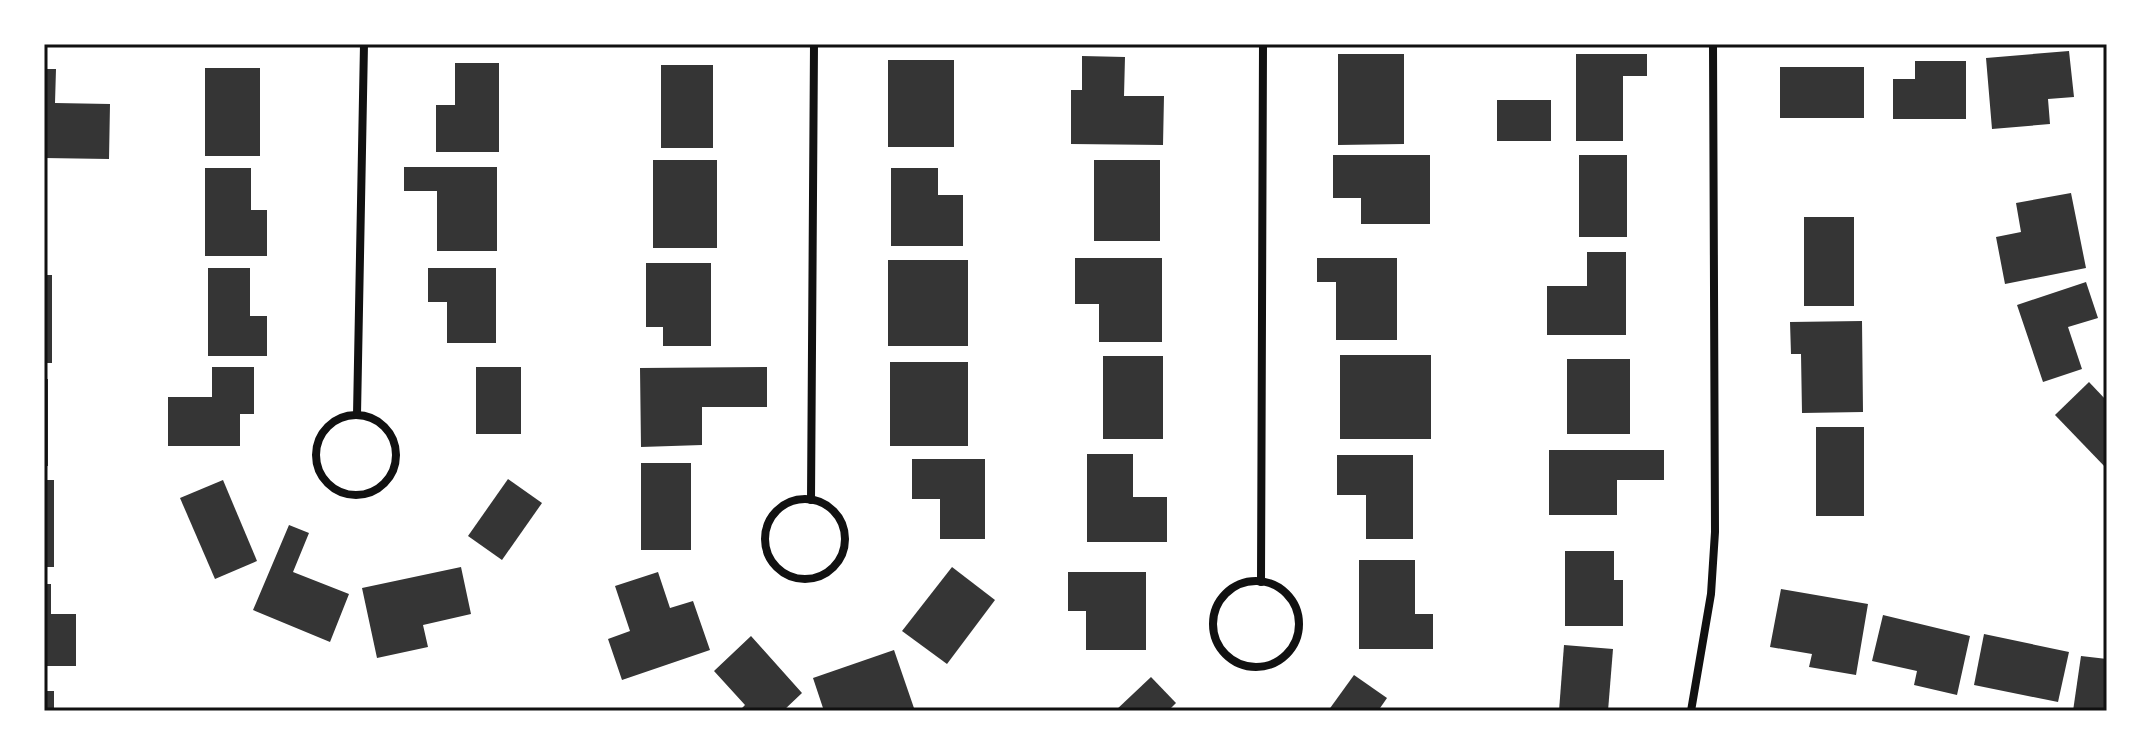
<svg xmlns="http://www.w3.org/2000/svg" width="2151" height="755" viewBox="0 0 2151 755" font-family="Quicksand,sans-serif">
	<style>
		.building { fill: #353535 }
		.lines { fill: none; stroke-linecap: round; stroke-linejoin: round }
		.minor { stroke: #111; stroke-width: 8 }
		.neatline { fill: none; stroke: #111; stroke-width: 3 }
	</style>
	<rect width="100%" height="100%" fill="#fff"/>
	<g class="building">
		<path d="M 2069,51 L 2074,97 L 2048,99 L 2050,124 L 1992,129 L 1986,58 Z"/>
		<path d="M 1338,54 L 1404,54 L 1404,144 L 1338,145 Z"/>
		<path d="M 1576,54 L 1647,54 L 1647,76 L 1623,76 L 1623,141 L 1576,141 Z"/>
		<path d="M 1082,56 L 1125,57 L 1124,96 L 1164,96 L 1163,145 L 1071,144 L 1071,90 L 1082,90 Z"/>
		<rect x="888" y="60" width="66" height="87"/>
		<path d="M 1915,61 L 1966,61 L 1966,119 L 1893,119 L 1893,79 L 1915,79 Z"/>
		<path d="M 455,63 L 499,63 L 499,152 L 436,152 L 436,105 L 455,105 Z"/>
		<rect x="661" y="65" width="52" height="83"/>
		<rect x="1780" y="67" width="84" height="51"/>
		<rect x="205" y="68" width="55" height="88"/>
		<path d="M 44,69 L 56,69 L 55,103 L 110,104 L 109,159 L 44,158 Z"/>
		<rect x="1497" y="100" width="54" height="41"/>
		<path d="M 1333,155 L 1430,155 L 1430,224 L 1361,224 L 1361,198 L 1333,198 Z"/>
		<rect x="1579" y="155" width="48" height="82"/>
		<rect x="653" y="160" width="64" height="88"/>
		<rect x="1094" y="160" width="66" height="81"/>
		<path d="M 404,167 L 497,167 L 497,251 L 437,251 L 437,191 L 404,191 Z"/>
		<path d="M 205,168 L 251,168 L 251,210 L 267,210 L 267,256 L 205,256 Z"/>
		<path d="M 891,168 L 938,168 L 938,195 L 963,195 L 963,246 L 891,246 Z"/>
		<path d="M 2071,193 L 2086,268 L 2005,284 L 1996,237 L 2021,232 L 2016,203 Z"/>
		<rect x="1804" y="217" width="50" height="89"/>
		<path d="M 1587,252 L 1626,252 L 1626,335 L 1547,335 L 1547,286 L 1587,286 Z"/>
		<path d="M 1075,258 L 1162,258 L 1162,342 L 1099,342 L 1099,304 L 1075,304 Z"/>
		<path d="M 1317,258 L 1397,258 L 1397,340 L 1336,340 L 1336,282 L 1317,282 Z"/>
		<rect x="888" y="260" width="80" height="86"/>
		<path d="M 646,263 L 711,263 L 711,346 L 663,346 L 663,327 L 646,327 Z"/>
		<path d="M 208,268 L 250,268 L 250,316 L 267,316 L 267,356 L 208,356 Z"/>
		<path d="M 428,268 L 496,268 L 496,343 L 447,343 L 447,302 L 428,302 Z"/>
		<rect x="44" y="275" width="8" height="88"/>
		<path d="M 2086,282 L 2098,318 L 2068,327 L 2082,369 L 2043,382 L 2017,305 Z"/>
		<path d="M 1862,321 L 1863,412 L 1802,413 L 1801,354 L 1791,354 L 1790,322 Z"/>
		<rect x="1340" y="355" width="91" height="84"/>
		<rect x="1103" y="356" width="60" height="83"/>
		<rect x="1567" y="359" width="63" height="75"/>
		<rect x="890" y="362" width="78" height="84"/>
		<path d="M 212,367 L 254,367 L 254,414 L 240,414 L 240,446 L 168,446 L 168,397 L 212,397 Z"/>
		<rect x="476" y="367" width="45" height="67"/>
		<path d="M 767,367 L 767,407 L 702,407 L 702,445 L 641,447 L 640,368 Z"/>
		<rect x="44" y="379" width="4" height="87"/>
		<path d="M 2089,382 L 2107,401 L 2107,469 L 2055,415 Z"/>
		<rect x="1816" y="427" width="48" height="89"/>
		<path d="M 1549,450 L 1664,450 L 1664,480 L 1617,480 L 1617,515 L 1549,515 Z"/>
		<path d="M 1087,454 L 1133,454 L 1133,497 L 1167,497 L 1167,542 L 1087,542 Z"/>
		<path d="M 1337,455 L 1413,455 L 1413,539 L 1366,539 L 1366,495 L 1337,495 Z"/>
		<path d="M 912,459 L 985,459 L 985,539 L 940,539 L 940,499 L 912,499 Z"/>
		<rect x="641" y="463" width="50" height="87"/>
		<path d="M 508,479 L 542,503 L 502,560 L 468,536 Z"/>
		<rect x="44" y="480" width="10" height="87"/>
		<path d="M 223,480 L 257,561 L 215,579 L 180,498 Z"/>
		<path d="M 289,525 L 309,533 L 293,572 L 349,594 L 330,642 L 253,610 Z"/>
		<path d="M 1565,551 L 1614,551 L 1614,580 L 1623,580 L 1623,626 L 1565,626 Z"/>
		<path d="M 1359,560 L 1415,560 L 1415,614 L 1433,614 L 1433,649 L 1359,649 Z"/>
		<path d="M 461,567 L 471,614 L 423,625 L 428,647 L 377,658 L 362,588 Z"/>
		<path d="M 952,567 L 995,600 L 947,664 L 902,631 Z"/>
		<path d="M 658,572 L 670,608 L 693,601 L 710,650 L 622,680 L 608,639 L 630,631 L 615,586 Z"/>
		<path d="M 1068,572 L 1146,572 L 1146,650 L 1086,650 L 1086,611 L 1068,611 Z"/>
		<path d="M 44,584 L 51,584 L 51,614 L 76,614 L 76,666 L 44,666 Z"/>
		<path d="M 1781,589 L 1868,604 L 1856,675 L 1809,667 L 1812,654 L 1770,647 Z"/>
		<path d="M 1883,615 L 1970,636 L 1957,695 L 1914,685 L 1917,671 L 1872,661 Z"/>
		<path d="M 1984,634 L 2069,652 L 2058,702 L 1974,685 Z"/>
		<path d="M 751,636 L 802,693 L 783,711 L 739,711 L 745,705 L 714,671 Z"/>
		<path d="M 1564,645 L 1613,649 L 1608,711 L 1559,711 Z"/>
		<path d="M 894,650 L 915,711 L 824,711 L 813,678 Z"/>
		<path d="M 2081,656 L 2107,659 L 2107,711 L 2073,711 Z"/>
		<path d="M 1354,675 L 1387,698 L 1378,711 L 1328,711 Z"/>
		<path d="M 1151,677 L 1176,703 L 1168,711 L 1115,711 Z"/>
		<rect x="44" y="691" width="10" height="20"/>
	</g>
	<g class="lines">
		<g class="minor">
			<circle cx="356" cy="455" r="40"/>
			<path d="M 357,415 L 364,44"/>
			<circle cx="805" cy="539" r="40"/>
			<path d="M 811,500 L 814,44"/>
			<circle cx="1256" cy="624" r="43"/>
			<path d="M 1261,582 L 1263,44"/>
			<path d="M 1691,711 L 1711,594 L 1715,532 L 1713,44"/>
		</g>
	</g>
	<rect width="2151" height="755" fill="none" stroke="#ffffff" stroke-width="92"/>
	<rect x="46" y="46" width="2059" height="663" class="neatline"/>
</svg>
